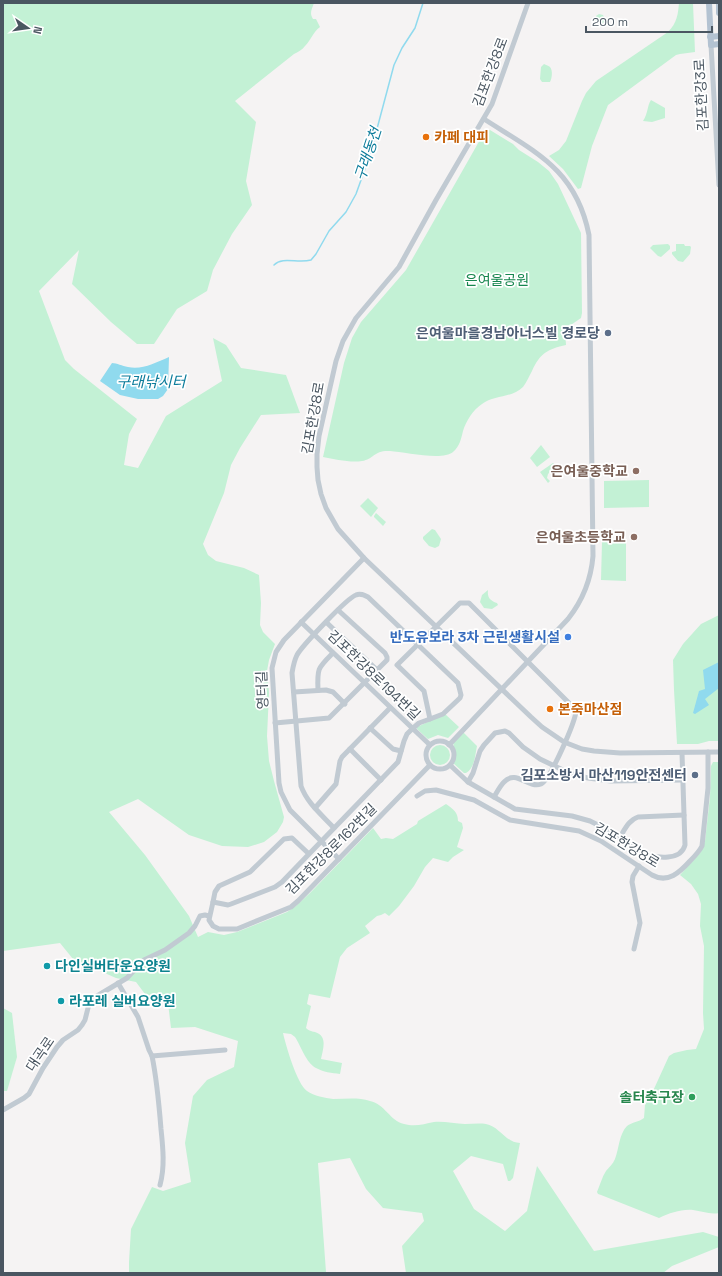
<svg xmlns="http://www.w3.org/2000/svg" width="722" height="1276" viewBox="0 0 722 1276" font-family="'Space Grotesk','Noto Sans KR',sans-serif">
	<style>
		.green { fill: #c3f1d5 }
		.water { fill: #90daee }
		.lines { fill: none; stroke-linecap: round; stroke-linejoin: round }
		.stream { stroke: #90daee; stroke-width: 1.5 }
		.minor { stroke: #c1cad2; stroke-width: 5 }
		.major { stroke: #b3c2d1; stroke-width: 6 }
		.food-dot { fill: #e8710a; stroke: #fff; stroke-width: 1.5 }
		.service-dot { fill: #5c6f8a; stroke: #fff; stroke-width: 1.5 }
		.education-dot { fill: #8d6e63; stroke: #fff; stroke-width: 1.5 }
		.shop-dot { fill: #3f7fe0; stroke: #fff; stroke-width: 1.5 }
		.culture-dot { fill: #0f9aa8; stroke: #fff; stroke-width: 1.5 }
		.leisure-dot { fill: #2e9e5b; stroke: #fff; stroke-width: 1.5 }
		.labels { text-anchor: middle; stroke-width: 3.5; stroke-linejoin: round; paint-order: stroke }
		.street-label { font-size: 14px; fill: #4a5661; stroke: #fff }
		.food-label { font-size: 14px; font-weight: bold; fill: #c56008; stroke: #fff; text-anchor: start }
		.park-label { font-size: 14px; fill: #17864f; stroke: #fff }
		.service-label { font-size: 14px; font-weight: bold; fill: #4e5e75; stroke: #fff; text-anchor: end }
		.education-label { font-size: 14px; font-weight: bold; fill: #785e54; stroke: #fff; text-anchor: end }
		.shop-label { font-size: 14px; font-weight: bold; fill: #366cbe; stroke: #fff; text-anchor: end }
		.culture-label { font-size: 14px; font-weight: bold; fill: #0d838f; stroke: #fff; text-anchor: start }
		.leisure-label { font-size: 14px; font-weight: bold; fill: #27864d; stroke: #fff; text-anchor: end }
		.water-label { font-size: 15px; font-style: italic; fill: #0c7c9b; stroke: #fff }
	</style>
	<rect width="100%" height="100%" fill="#f5f3f3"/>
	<g class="green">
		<path d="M 3,3 L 314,3 C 312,9 309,13 313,19 L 316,19 L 320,27 C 313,32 311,40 305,46 C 302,50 298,52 294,54 L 235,101 L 256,122 L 246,181 L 252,205 L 232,234 L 213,270 L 207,291 L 177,309 L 154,344 L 137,344 L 111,322 L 72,284 L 79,250 L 39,291 L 65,360 L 74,369 L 137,419 L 129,434 L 124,465 L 138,468 L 166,416 L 222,381 L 213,338 L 226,345 L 241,368 L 286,375 L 300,413 L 261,415 L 240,448 L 231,465 L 224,493 L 203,544 L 208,555 L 216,561 L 244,568 L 259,575 L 261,603 L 260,625 L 263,632 L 275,644 L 269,660 L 267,671 L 269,693 L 267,736 L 269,761 L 274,781 L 284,817 L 283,822 L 277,832 L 264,842 L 248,847 L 222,846 L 189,835 L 138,799 L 109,812 L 145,855 L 189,916 L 198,937 L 208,932 L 224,935 L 237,932 L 287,912 L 296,906 L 310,893 L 373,828 L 381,839 L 386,838 L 393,839 L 417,824 L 418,821 L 446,804 C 453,809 458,812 458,821 L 462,823 L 463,828 L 457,847 L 464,850 L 453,857 L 448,862 L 433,858 L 425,867 L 414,886 L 399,906 L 389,916 L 385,913 L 381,915 L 377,916 L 365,926 L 370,933 L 347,948 L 340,957 L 330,998 L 309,994 L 307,1004 L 311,1006 L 306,1028 C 309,1031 311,1031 315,1032 C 328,1036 323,1049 321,1059 L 342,1063 L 340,1074 C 332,1073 323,1072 316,1068 C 306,1063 301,1046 295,1037 L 291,1034 L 283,1033 C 286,1046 297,1084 307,1091 C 314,1096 325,1098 333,1099 C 346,1099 358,1097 370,1101 C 385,1104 390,1121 404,1124 C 415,1127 424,1124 434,1122 C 444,1121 455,1124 465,1124 C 472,1124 479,1123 486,1124 C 499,1126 506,1143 520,1143 L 513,1178 L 510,1181 L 508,1181 L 503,1164 L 471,1156 L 453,1171 L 474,1209 L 505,1231 L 527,1211 L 537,1166 L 594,1251 L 703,1232 L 719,1237 L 719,1247 L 672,1266 L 663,1273 L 406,1273 L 402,1246 L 424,1221 L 422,1213 L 383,1208 L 366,1189 L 350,1158 L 318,1163 L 326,1272 L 323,1273 L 129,1273 L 129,1262 L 131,1229 L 152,1187 L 163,1191 L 191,1182 L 185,1143 L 193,1096 L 207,1080 L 234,1067 L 238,1041 L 195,1027 L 171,1028 L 168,1003 L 145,994 L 136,982 L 116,978 L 73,959 L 60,943 L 3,951 Z"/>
		<path d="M 679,3 L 693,3 L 695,52 L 680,54 L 676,55 L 608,105 L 592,146 L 581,188 L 578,189 L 563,169 L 549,156 L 559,150 L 566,141 L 582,101 L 586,93 L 596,81 L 668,32 C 677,23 678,14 679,3 Z"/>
		<path d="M 599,14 L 603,15 L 605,19 L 605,21 L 599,27 L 595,26 L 596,16 Z"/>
		<path d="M 544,64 C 546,65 549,66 550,67 C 553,70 552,79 550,82 L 542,82 L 540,79 L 541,67 Z"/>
		<path d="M 651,100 L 665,108 L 665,118 L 652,122 L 643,121 C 648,114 647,106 651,100 Z"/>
		<path d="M 490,130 L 513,144 L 519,150 L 538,162 L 549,171 L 558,184 L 581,233 L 582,313 L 581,318 L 565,329 L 566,345 C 548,349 540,353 532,371 C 529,376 527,382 523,387 C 512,398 494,395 482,404 C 473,410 466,421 463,431 C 461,439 460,446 453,452 C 443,461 404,452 390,451 C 374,450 374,459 362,461 C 350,463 335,459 323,457 L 344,363 L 352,338 L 361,322 L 406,270 L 485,131 Z"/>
		<path d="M 668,244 L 670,246 L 670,249 L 661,257 L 658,256 L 650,248 L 653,245 Z"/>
		<path d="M 676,244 L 684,244 L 685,246 L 690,246 L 691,247 L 690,254 L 683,262 L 678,261 L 672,254 L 672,252 L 676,251 Z"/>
		<path d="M 541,445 L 550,457 L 537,467 L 530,458 Z"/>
		<path d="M 553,463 L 556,466 L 548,474 L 547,478 L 550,481 L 548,483 L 540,472 Z"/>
		<path d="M 649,480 L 649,507 L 604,508 L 604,481 Z"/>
		<path d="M 368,498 L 378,508 L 371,517 L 360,506 Z"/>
		<path d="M 376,513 L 386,522 L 383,526 L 374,517 L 374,516 Z"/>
		<path d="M 432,529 L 435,530 L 441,539 L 439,546 L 435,548 L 429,546 L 423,539 L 423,537 Z"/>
		<path d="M 602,542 L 626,542 L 626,581 L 601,580 Z"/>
		<path d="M 488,590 C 487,597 490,601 497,603 L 498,605 L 492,609 L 484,608 L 480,602 L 482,595 Z"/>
		<path d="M 719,615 L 719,741 L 709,741 L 698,744 L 677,744 L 674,690 L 673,660 L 683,644 L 701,624 Z"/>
		<path d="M 445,714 L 459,727 L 448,738 L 438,735 L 428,739 L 417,729 L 417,727 Z"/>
		<path d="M 463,732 L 477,746 C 475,755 475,768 466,773 L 464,773 L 452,762 C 456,756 455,750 453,743 Z"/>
		<circle cx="440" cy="755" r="10"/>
		<path d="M 713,762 L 719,762 L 719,1213 C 710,1215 702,1211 693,1210 C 681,1209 670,1213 659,1218 L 601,1195 L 598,1194 L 597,1192 C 600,1185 602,1177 606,1171 C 609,1167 613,1164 615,1159 C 619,1149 619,1134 627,1126 C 632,1122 639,1122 644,1118 L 645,1105 L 653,1091 L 669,1056 L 674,1053 L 687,1050 L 696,1049 L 704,1029 L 703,1013 L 704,946 L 700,926 L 701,904 L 698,894 L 691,884 L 680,875 L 700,853 L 705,841 L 710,797 L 711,766 Z"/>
		<path d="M 3,1008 L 12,1013 L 17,1057 L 7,1091 L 3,1091 Z"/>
	</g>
	<g class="water">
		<path d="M 169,357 L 168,389 L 163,396 L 158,399 L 138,399 L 120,395 L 100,381 L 112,363 C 117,363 122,366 128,367 C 142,370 155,363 169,357 Z"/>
		<path d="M 719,662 L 719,688 L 705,699 L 709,705 L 695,714 L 693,713 L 699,691 L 705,689 L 703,670 Z"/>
	</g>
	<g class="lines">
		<path class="stream" d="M 274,265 C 283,256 298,264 311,260 L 316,254 L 329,231 L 346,212 L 356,194 L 370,155 L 394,65 L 402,48 L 415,28 L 423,3"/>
		<g class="minor">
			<path d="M 528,3 L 492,104 L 436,200 L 399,267 L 356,318 L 343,341 L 336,361 L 319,436 L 317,454 L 317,467 L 318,480 L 321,494 L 326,508 L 338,529 L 364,558 L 531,717 L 542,727 L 564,742 L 582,749 L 594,751 L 620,753 L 719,752"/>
			<path d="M 711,45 L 719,185"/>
			<path d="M 301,622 L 430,745"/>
			<path d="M 326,622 L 377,670"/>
			<path d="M 318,690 C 317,668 318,668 333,653"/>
			<path d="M 294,692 L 326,690 L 333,692 L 345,704"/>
			<path d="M 275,723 L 329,718 L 387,660 L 387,657 L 385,653 L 338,610"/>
			<path d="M 370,728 L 393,749 L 401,751"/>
			<circle cx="440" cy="755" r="14"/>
			<path d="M 449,745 L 568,619 C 583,600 591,580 593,556 L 589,235 C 576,169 535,152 484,119"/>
			<path d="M 350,749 L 381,780"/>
			<path d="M 450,765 L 468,782 L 515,809 L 572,816 L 590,821 L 606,829 L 645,854 C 657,858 681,861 685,845 L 682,753"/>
			<path d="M 468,782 L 473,773 L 480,751 L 484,745 L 495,733 L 505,731 L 509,733 L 523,747 L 540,759 L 565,771 L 575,775 L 588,778 L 611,781 L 683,780"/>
			<path d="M 417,796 L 425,791 L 436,790 L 474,800 L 510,820 L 579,831 L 601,841 L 652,875 C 668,884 680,872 690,861 C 695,856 699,852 702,846 L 708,788 L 708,752"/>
			<path d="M 315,808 L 336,784 L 340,761 L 342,757 L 390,708"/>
			<path d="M 334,828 C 322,815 307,803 301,786 L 292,673 C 293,667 294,661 297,655 C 302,646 347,598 356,595 C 360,593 364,595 368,597 L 458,683 L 461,695 L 460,698 L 443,714 L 430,719"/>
			<path d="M 620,837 C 625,829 629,820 638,817 L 684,815"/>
			<path d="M 309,854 L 292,838 L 284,839 L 250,872 L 219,886 L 215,892 L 213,902 L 228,905 L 231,904 L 275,887 L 282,882 L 398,762 L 404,741 L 407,734 L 412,729 L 419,723 L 430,719 L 424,691 L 397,665 L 460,603 L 469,603 L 576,710 C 576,721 550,780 541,784 C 528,789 516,769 504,782 C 500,786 497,792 494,797"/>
			<path d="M 339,859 L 290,810 L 281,792 L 279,783 L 272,668 L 276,652 L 284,640 L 364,558"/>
			<path d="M 213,902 L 209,920 L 213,926 L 219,929 L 237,929 L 291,907 L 298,901 L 430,765"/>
			<path d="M 634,949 L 640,923 L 632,882 L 633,876 L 639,866"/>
			<path d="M 118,983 L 138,1017 L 149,1050 L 152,1056 L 225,1050"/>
			<path d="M 152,1056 C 157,1080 159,1104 161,1129 C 163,1148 165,1167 160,1185"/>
			<path d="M 3,1110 L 24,1098 L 29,1094 L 43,1068 L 57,1047 L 63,1040 L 78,1030 L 82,1025 L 85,1020 L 89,1004 L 97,996 L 127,978 L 138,966 L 144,960 L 165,950 L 189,933 L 195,926 L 200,916 L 205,915 L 209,916"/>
		</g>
		<g class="major">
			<path d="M 709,3 L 711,45 L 719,44"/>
			<path d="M 719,3 L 719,13"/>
			<path d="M 710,37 L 719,36"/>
		</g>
	</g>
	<g class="food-dot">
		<circle cx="426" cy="137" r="4"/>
		<circle cx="550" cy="709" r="4"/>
	</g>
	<g class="service-dot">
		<circle cx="608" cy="333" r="4"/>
		<circle cx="695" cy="775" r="4"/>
	</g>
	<g class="education-dot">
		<circle cx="636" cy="471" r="4"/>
		<circle cx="634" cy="537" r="4"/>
	</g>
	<circle class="shop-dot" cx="568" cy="637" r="4"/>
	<g class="culture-dot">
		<circle cx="47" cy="966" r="4"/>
		<circle cx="61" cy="1001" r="4"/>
	</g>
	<circle class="leisure-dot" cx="692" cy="1097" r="4"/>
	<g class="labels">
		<g class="street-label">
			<text transform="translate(490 72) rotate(-69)" y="5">김포한강8로</text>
			<text transform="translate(701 95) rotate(-93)" y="5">김포한강3로</text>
			<text transform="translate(313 418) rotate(-80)" y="5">김포한강8로</text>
			<text transform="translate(374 675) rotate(44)" y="5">김포한강8로194번길</text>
			<text transform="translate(262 690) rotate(-92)" y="5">영터길</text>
			<text transform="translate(627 845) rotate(31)" y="5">김포한강8로</text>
			<text transform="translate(331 849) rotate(-45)" y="5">김포한강8로162번길</text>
			<text transform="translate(40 1054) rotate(-56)" y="5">대곡로</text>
		</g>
		<g class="food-label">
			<text x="434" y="142">카페 대피</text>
			<text x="558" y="714">본죽마산점</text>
		</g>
		<g class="park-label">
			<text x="497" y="285">은여울공원</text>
		</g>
		<g class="service-label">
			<text x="600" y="338">은여울마을경남아너스빌 경로당</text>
			<text x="687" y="780">김포소방서 마산119안전센터</text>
		</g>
		<g class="education-label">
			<text x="628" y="476">은여울중학교</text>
			<text x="626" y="542">은여울초등학교</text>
		</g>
		<g class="shop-label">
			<text x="560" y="642">반도유보라 3차 근린생활시설</text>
		</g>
		<g class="culture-label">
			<text x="55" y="971">다인실버타운요양원</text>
			<text x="69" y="1006">라포레 실버요양원</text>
		</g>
		<g class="leisure-label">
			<text x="684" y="1102">솔터축구장</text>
		</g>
		<g class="water-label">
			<text transform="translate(368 154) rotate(-72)" y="5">구래동천</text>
			<text x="151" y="387">구래낚시터</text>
		</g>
	</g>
	<rect width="722" height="1276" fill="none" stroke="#4a5661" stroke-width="8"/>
	<g transform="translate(28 28) rotate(103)" stroke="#ffffff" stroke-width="3" paint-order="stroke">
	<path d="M0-3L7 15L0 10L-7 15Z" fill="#4a5661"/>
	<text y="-6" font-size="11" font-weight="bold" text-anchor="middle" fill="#4a5661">N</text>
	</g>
	<path d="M586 26v6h126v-6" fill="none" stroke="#4a5661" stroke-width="2"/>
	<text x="592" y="26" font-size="12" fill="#4a5661" stroke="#ffffff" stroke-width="3" paint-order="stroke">200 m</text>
</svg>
